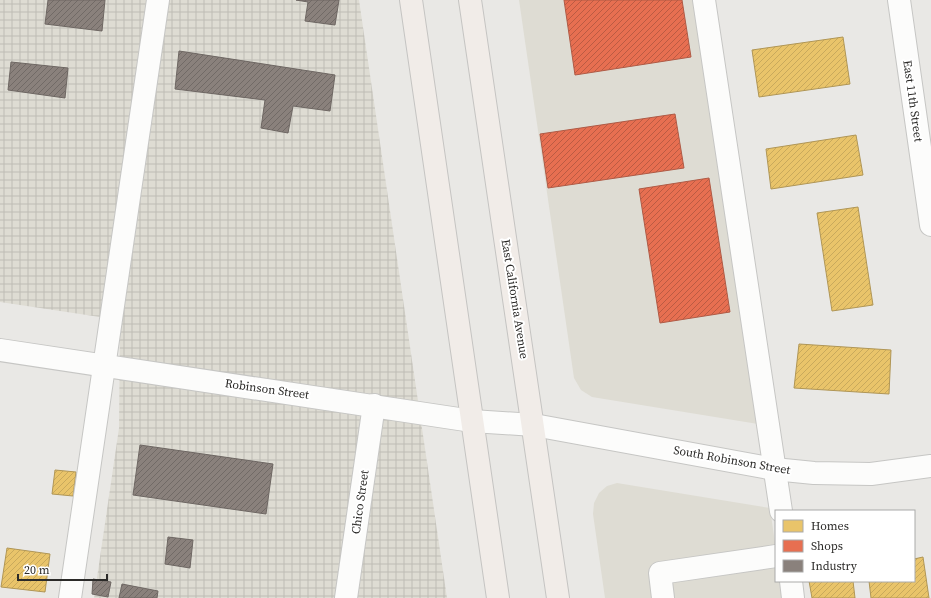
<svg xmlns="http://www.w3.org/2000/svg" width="931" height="598" viewBox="0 0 931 598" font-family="'Source Serif 4',serif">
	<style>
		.built { fill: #dedcd3 }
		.industrial { fill: url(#industrial-grid) }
		.homes { fill: url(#homes-hatch); stroke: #b09656 }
		.shops { fill: url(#shops-hatch); stroke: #af5a45 }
		.industry { fill: url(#industry-hatch); stroke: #6e6763 }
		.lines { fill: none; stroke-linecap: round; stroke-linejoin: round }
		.minor-casing { stroke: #c6c6c4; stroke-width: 24 }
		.major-casing { stroke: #c5c4c2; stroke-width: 24 }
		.minor { stroke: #fcfcfb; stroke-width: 22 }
		.major { stroke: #f1ece8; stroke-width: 22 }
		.labels { text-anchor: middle; stroke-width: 4; stroke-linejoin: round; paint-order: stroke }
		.street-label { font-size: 12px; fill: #2b2a28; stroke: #fff }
	</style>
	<defs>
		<pattern id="industrial-grid" width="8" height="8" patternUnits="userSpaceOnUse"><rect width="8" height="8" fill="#dedcd3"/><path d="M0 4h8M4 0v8" fill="none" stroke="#bfbdb5"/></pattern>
		<pattern id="homes-hatch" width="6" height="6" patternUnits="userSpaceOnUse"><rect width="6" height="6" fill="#e9c46a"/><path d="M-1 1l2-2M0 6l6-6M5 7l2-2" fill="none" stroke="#c8a95c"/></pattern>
		<pattern id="shops-hatch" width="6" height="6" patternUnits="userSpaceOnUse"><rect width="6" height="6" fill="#e76f51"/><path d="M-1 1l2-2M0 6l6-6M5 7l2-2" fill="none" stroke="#bb5b43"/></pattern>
		<pattern id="industry-hatch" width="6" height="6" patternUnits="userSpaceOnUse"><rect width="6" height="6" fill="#8a817c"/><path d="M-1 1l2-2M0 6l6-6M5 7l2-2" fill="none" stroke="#716a66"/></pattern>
	</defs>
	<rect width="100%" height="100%" fill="#e9e8e5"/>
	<g class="built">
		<path d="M 519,0 L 697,0 L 758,424 L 592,397 L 581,390 L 574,378 Z"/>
		<path d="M 617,483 L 770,508 L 776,550 L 776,581 L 781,581 L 783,598 L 605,598 L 593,514 L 594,503 L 599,493 L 607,486 Z"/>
	</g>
	<path class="industrial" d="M 0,0 L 359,0 L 447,598 L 94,598 L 119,428 L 120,320 L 0,302 Z"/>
	<g class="homes">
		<path d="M 843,37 L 850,84 L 759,97 L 752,50 Z"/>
		<path d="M 856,135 L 863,175 L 771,189 L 766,149 Z"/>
		<path d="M 858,207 L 873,305 L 832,311 L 817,213 Z"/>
		<path d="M 799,344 L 891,350 L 889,394 L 794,388 Z"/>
		<path d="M 55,470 L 76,472 L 73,496 L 52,494 Z"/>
		<path d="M 7,548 L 50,554 L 45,592 L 1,587 Z"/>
		<path d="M 923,557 L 929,598 L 871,598 L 869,581 L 914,581 L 914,559 Z"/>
		<path d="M 809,581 L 853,581 L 855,598 L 812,598 Z"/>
	</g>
	<g class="shops">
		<path d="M 564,0 L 682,0 L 691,57 L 575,75 Z"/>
		<path d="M 675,114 L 684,168 L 548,188 L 540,134 Z"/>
		<path d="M 709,178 L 730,312 L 660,323 L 639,189 Z"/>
	</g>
	<g class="industry">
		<path d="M 48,0 L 105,0 L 102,31 L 45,24 Z"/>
		<path d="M 296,0 L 339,0 L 335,25 L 305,21 L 308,2 Z"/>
		<path d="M 179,51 L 335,75 L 330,111 L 293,106 L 288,133 L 261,128 L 265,100 L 175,89 Z"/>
		<path d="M 11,62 L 68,68 L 65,98 L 8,90 Z"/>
		<path d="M 140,445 L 273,464 L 266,514 L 133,495 Z"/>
		<path d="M 168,537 L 193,540 L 190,568 L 165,564 Z"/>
		<path d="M 93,579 L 111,582 L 108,597 L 92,594 Z"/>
		<path d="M 122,584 L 158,591 L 157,598 L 119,598 Z"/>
	</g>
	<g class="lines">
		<g class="minor-casing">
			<g id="minor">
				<path d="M 704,0 L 781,511"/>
				<path d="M 899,0 L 931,225"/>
				<path d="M 0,350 L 472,421 L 534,425 L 774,469 L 814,473 L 871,474 L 931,466"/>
				<path d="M 791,581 L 793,598"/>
				<path d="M 70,598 L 158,0"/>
				<path d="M 346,598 L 374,405"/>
				<path d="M 663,598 L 660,573 L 776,556"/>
			</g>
		</g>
		<g class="major-casing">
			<g id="major">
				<path d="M 411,0 L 498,598"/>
				<path d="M 470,0 L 558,598"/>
			</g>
		</g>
		<use href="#minor" class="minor"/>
		<use href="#major" class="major"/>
	</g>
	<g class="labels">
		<g class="street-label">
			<text transform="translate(913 101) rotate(82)" y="4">East 11th Street</text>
			<text transform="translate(515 299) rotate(81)" y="4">East California Avenue</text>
			<text transform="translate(267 389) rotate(8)" y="4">Robinson Street</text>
			<text transform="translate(732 460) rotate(10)" y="4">South Robinson Street</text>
			<text transform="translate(360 502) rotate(-82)" y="4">Chico Street</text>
		</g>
	</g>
	<rect x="775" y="510" width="140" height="72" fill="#ffffff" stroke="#aaaaa9"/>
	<rect x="783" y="520" width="20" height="12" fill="#e9c46a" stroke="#aaaaa9"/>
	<text x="811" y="530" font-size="12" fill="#2b2a28">Homes</text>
	<rect x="783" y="540" width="20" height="12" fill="#e76f51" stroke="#aaaaa9"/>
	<text x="811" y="550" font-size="12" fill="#2b2a28">Shops</text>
	<rect x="783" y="560" width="20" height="12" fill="#8a817c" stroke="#aaaaa9"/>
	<text x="811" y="570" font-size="12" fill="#2b2a28">Industry</text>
	<path d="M18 574v6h89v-6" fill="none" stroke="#2b2a28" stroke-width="2"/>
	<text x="24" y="574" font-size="12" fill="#2b2a28" stroke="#ffffff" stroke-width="3" paint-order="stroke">20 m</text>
</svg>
